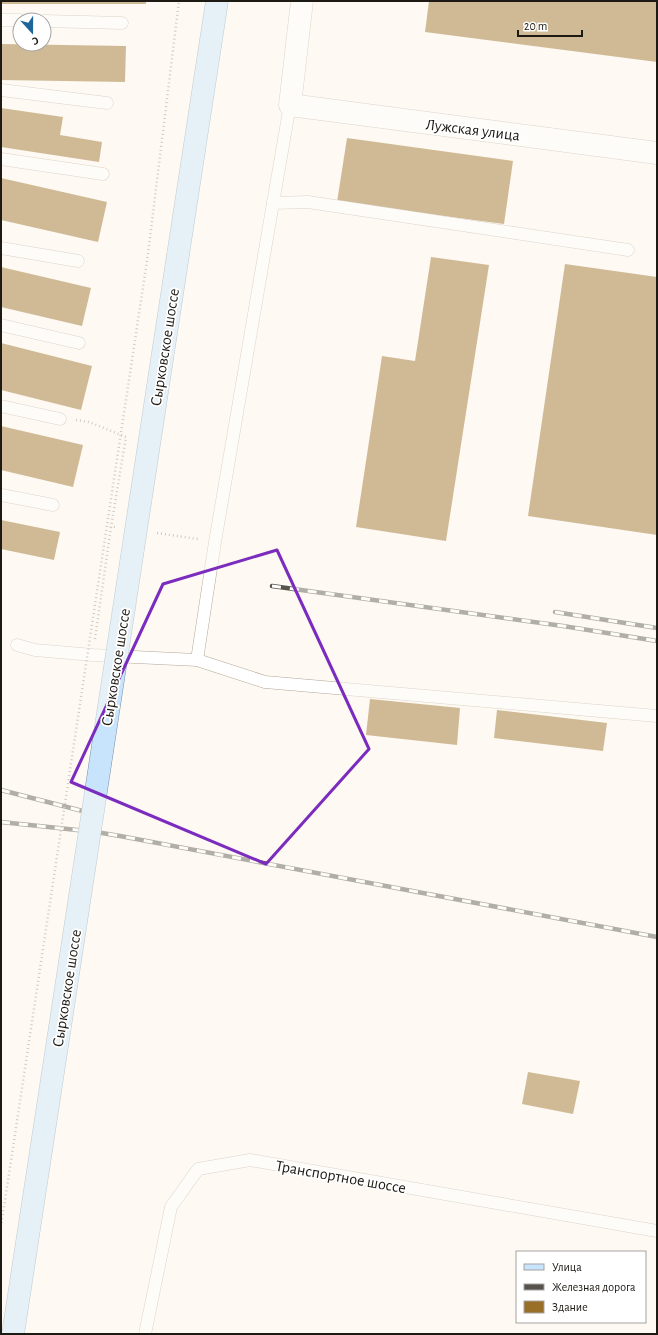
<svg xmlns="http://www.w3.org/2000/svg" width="658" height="1335" viewBox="0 0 658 1335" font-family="'Alegreya Sans',sans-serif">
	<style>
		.building { fill: #996e26 }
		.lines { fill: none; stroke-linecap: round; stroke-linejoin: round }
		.service-casing { stroke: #b3a898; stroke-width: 13 }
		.minor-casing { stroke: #b3a898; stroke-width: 23 }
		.primary-casing { stroke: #7491aa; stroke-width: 23 }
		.path { stroke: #98948d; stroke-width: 2.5; stroke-dasharray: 1 3; stroke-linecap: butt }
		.service { stroke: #fff; stroke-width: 12 }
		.minor { stroke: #fff; stroke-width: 22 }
		.primary { stroke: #c8e4fd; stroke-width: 22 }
		.rail-casing { stroke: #56524c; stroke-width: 4.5 }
		.rail { stroke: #fff; stroke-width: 3; stroke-dasharray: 9; stroke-linecap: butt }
		.primary-bridge-casing { stroke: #7491aa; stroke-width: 23; stroke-linecap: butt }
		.path-bridge { stroke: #98948d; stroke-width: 2.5; stroke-dasharray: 1 3; stroke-linecap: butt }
		.primary-bridge { stroke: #c8e4fd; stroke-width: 22 }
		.marked { fill: none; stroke: #7b2cbf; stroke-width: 3; stroke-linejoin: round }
		.labels { text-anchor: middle; stroke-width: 3.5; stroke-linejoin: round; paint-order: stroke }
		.street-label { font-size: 16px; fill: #1d1913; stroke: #fff }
	</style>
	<rect width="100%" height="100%" fill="#fef9f2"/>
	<g class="building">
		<rect x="1" y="1" width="145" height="3"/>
		<path d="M 429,1 L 657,1 L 657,62 L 425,32 Z"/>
		<path d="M 1,44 L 126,46 L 125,82 L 1,80 Z"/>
		<path d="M 1,108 L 63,117 L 60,135 L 102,142 L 99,162 L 1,147 Z"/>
		<path d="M 347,138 L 513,161 L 504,224 L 337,202 Z"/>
		<path d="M 1,178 L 107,202 L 98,242 L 1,220 Z"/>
		<path d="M 431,257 L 489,265 L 446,541 L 356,527 L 382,356 L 415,361 Z"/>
		<path d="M 565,264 L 657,277 L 657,535 L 528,516 Z"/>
		<path d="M 1,267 L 91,288 L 82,326 L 1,307 Z"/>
		<path d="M 1,343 L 92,366 L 81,410 L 1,390 Z"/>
		<path d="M 1,426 L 83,445 L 73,487 L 1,470 Z"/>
		<path d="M 1,520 L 60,532 L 54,560 L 1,549 Z"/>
		<path d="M 370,699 L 460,708 L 457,745 L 366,735 Z"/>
		<path d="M 497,710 L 607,723 L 603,751 L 494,738 Z"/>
		<path d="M 528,1072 L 580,1081 L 573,1114 L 522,1104 Z"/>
	</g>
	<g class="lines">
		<g class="service-casing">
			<g id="service">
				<path d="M 1,20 L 20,20"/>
				<path d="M 44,21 L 122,23"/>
				<path d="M 1,90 L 107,103"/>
				<path d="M 1,159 L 103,174"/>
				<path d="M 273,203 L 290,105"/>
				<path d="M 1,248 L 78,261"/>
				<path d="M 1,325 L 79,343"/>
				<path d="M 1,406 L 60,419"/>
				<path d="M 1,495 L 53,505"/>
				<path d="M 17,645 L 35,650 L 93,655 L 197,660 L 265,682 L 657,716"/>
				<path d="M 197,660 L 215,542 L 273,203 L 308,202 L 628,250"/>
				<path d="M 145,1334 L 171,1207 L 198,1169 L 250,1160 L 657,1231"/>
			</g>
		</g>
		<g class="minor-casing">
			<path id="minor" d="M 302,1 L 290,105 L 657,153"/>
		</g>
		<g class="primary-casing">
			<path id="primary" d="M 178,255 L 217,1"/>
		</g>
		<g class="path">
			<path d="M 148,254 L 179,1"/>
			<path d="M 76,420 L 89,422 L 126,437 L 111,527"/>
			<path d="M 157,533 L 198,539"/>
			<path d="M 95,639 L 111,527 L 115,527"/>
		</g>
		<use href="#service" class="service"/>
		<use href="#minor" class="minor"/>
		<use href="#primary" class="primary"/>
		<g class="rail-casing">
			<g id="rail">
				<path d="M 272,586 L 563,626 L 657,641"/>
				<path d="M 555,612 L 657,628"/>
				<path d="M 1,790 L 98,815"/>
				<path d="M 1,822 L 96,832 L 120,836 L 657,937"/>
			</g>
		</g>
		<use href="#rail" class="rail"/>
		<g class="primary-bridge-casing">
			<path id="primary-bridge" d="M 13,1334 L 178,255"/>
		</g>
		<path class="path-bridge" d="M 1,1227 L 148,254"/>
		<use href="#primary-bridge" class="primary-bridge"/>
	</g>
	<path d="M0 0H658V1335H0ZM 277,550 L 369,749 L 266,864 L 71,782 L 163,584 Z" fill="#fef9f2" fill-opacity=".55" fill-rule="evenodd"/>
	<path class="marked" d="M 277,550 L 369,749 L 266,864 L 71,782 L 163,584 Z"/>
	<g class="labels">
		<g class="street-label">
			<text transform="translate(473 129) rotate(7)" y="6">Лужская улица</text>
			<text transform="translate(164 347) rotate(-81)" y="6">Сырковское шоссе</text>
			<text transform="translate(115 667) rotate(-81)" y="6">Сырковское шоссе</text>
			<text transform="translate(66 988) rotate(-81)" y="6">Сырковское шоссе</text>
			<text transform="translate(341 1176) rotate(10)" y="6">Транспортное шоссе</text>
		</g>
	</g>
	<rect width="658" height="1335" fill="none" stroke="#1d1913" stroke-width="4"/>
	<rect x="516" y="1251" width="130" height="72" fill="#ffffff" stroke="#a5a3a1"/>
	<rect x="524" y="1264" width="20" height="6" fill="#c8e4fd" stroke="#a5a3a1"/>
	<text x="552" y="1271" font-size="12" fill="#1d1913">Улица</text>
	<rect x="524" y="1284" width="20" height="6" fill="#56524c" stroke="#a5a3a1"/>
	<text x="552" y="1291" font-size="12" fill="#1d1913">Железная дорога</text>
	<rect x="524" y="1301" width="20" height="12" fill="#996e26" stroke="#a5a3a1"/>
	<text x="552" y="1311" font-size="12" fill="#1d1913">Здание</text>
	<g transform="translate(32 32) rotate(159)"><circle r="19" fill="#ffffff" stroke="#a5a3a1"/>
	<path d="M0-3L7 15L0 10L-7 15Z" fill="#1e669a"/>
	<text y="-6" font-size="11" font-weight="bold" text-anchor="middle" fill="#1d1913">С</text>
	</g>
	<path d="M518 30v6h64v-6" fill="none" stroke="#1d1913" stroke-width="2"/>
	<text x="524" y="30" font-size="12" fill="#1d1913" stroke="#ffffff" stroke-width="3" paint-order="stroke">20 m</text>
</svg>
